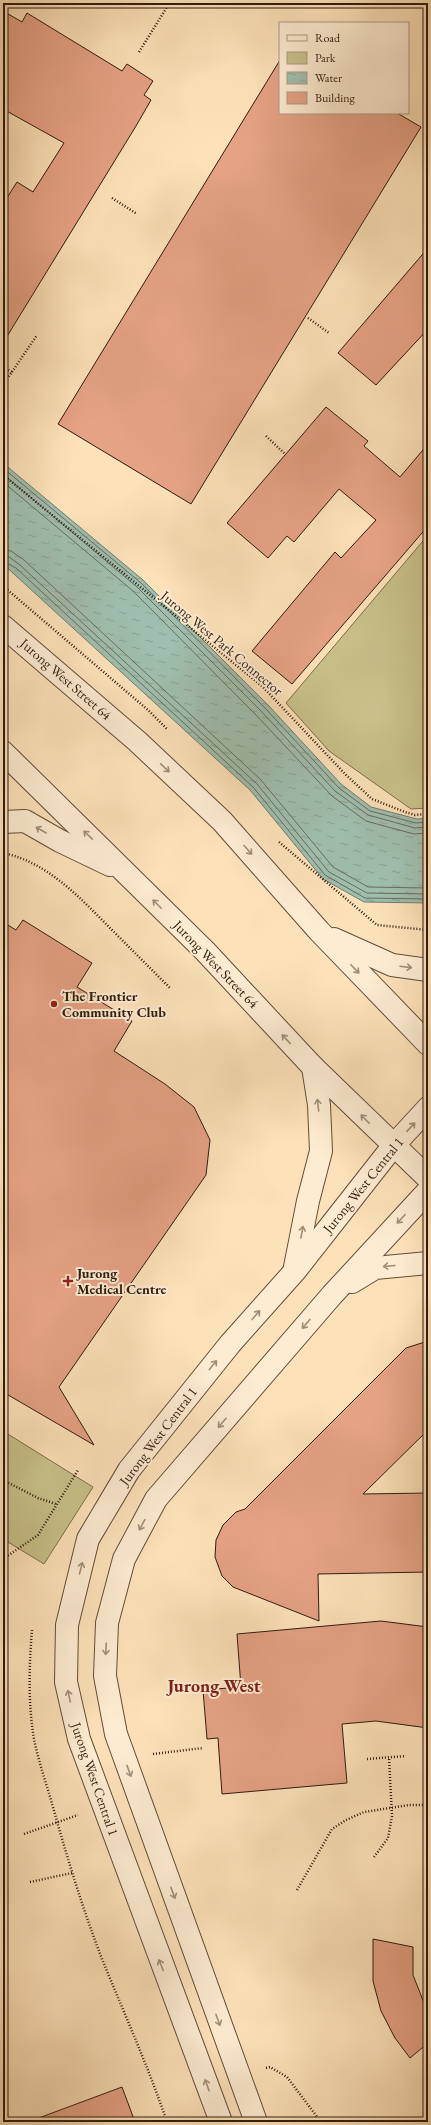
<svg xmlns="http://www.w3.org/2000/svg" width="431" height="2125" viewBox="0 0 431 2125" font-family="'EB Garamond',serif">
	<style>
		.green { fill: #c8c08a; stroke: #7c6d4c }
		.water { fill: url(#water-ripples); stroke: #727c6e }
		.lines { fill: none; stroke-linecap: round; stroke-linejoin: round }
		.shore { stroke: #676c5e; stroke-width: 1 }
		.building { fill: #e6a285; stroke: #2f1a0e }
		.minor-casing { stroke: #624c39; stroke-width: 24 }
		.path { stroke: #2f1a0e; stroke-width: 2.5; stroke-dasharray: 1 2; stroke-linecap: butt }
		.minor { stroke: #feecd2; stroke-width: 22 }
		.oneway { stroke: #a18e7a }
		.poi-dot { fill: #8f2418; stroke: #feecd2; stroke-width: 1.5 }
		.labels { text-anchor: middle; stroke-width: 4; stroke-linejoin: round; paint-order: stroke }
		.street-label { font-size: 14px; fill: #2f1a0e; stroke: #feecd2 }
		.poi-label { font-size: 14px; font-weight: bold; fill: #2f1a0e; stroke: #feecd2; text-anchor: start }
		.district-label { font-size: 18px; font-weight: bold; fill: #7a1f14; stroke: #feecd2 }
	</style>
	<defs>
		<pattern id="water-ripples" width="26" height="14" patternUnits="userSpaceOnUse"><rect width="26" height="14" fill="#9fbeae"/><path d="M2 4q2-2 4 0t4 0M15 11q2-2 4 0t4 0" fill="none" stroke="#89a394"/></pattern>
	</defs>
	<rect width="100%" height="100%" fill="#fde2b9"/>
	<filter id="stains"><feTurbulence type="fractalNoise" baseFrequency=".005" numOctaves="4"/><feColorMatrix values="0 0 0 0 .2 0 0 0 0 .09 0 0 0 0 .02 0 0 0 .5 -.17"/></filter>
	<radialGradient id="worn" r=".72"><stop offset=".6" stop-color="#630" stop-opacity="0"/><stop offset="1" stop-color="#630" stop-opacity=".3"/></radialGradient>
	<g class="green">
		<path d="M 428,535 L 428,808 L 411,809 L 329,751 L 286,703 Z"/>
		<path d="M 3,1431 L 93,1487 L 44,1564 L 3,1539 Z"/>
	</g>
	<path class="water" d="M 3,463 L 143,580 L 268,705 L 341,784 L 371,807 L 417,819 L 428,818 L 428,903 L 364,902 L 323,879 L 250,790 L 3,564 Z"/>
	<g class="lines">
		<g class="shore">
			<path d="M 3,468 L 141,583 L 265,708 L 339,788 L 370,811 L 416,823 L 428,822"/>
			<path d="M 3,474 L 137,587 L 261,711 L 335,791 L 368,815 L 415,828 L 428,827"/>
			<path d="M 3,482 L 133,591 L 257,716 L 332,796 L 366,821 L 414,834 L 428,833"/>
			<path d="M 3,550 L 11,551 L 24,560 L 261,780 L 333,867 L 368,887 L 428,888"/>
			<path d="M 3,556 L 9,557 L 20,565 L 257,784 L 329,872 L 367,893 L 428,894"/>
			<path d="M 3,561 L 16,568 L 253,787 L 325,875 L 365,898 L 428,899"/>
		</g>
	</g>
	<g class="building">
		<path d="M 3,11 L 22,22 L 27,13 L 122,71 L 127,64 L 153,81 L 144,95 L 151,100 L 136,126 L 3,343 L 3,204 L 17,182 L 33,192 L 64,143 L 3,109 Z"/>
		<path d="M 280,60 L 280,113 L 397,113 L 421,127 L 191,504 L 58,424 Z"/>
		<path d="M 428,248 L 428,329 L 376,385 L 338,353 Z"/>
		<path d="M 326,407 L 368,441 L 364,446 L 400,477 L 428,444 L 428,526 L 292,684 L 252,651 L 335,552 L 341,558 L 376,520 L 339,489 L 294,542 L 287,536 L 268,558 L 227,523 Z"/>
		<path d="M 23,920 L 92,963 L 77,987 L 132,1021 L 114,1051 L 165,1084 L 194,1107 L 210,1140 L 206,1175 L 59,1387 L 94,1445 L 3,1392 L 3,922 L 16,930 Z"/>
		<path d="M 428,1341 L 428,1430 L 363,1494 L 428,1493 L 428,1572 L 318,1574 L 319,1621 L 233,1587 L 222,1576 L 215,1557 L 216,1540 L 223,1525 L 236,1512 L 245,1509 L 406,1348 Z"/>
		<path d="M 381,1621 L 428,1627 L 428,1728 L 376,1721 L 342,1724 L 347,1783 L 222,1794 L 218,1738 L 207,1739 L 203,1690 L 241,1687 L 237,1634 Z"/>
		<path d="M 373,1939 L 413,1947 L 413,1975 L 428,2013 L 428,2043 L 410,2058 L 395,2038 L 381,2011 L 373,1981 Z"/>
		<path d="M 122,2087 L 135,2122 L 36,2122 L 36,2119 Z"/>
	</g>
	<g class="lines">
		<g class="minor-casing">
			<g id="minor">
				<path d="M 3,626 L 137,741 L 222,821 L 319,931 L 428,1044"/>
				<path d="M 3,752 L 205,951 L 313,1067 L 428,1178"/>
				<path d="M 3,822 L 25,821 L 60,841 L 110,865"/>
				<path d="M 334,939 L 392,965 L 428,970"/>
				<path d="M 295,1267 L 308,1201 L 321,1151 L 319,1105 L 313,1067"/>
				<path d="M 352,1282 L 375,1268 L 428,1263"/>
				<path d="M 221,2122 L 79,1739 L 66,1682 L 67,1625 L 88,1539 L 129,1470 L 230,1344 L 295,1271 L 394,1145 L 428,1108"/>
				<path d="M 256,2122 L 116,1734 L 105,1676 L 107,1623 L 124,1559 L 156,1499 L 332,1295 L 428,1191"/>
			</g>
		</g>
		<g class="path">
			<path d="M 139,52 L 167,7"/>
			<path d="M 3,147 L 6,149"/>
			<path d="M 112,198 L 137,214"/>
			<path d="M 308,318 L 329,333"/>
			<path d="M 3,367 L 12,372 L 4,383"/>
			<path d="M 12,372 L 37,335"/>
			<path d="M 266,436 L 285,454"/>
			<path d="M 3,475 L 263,687 L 346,775 L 372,799 L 405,812 L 415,815 L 428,814"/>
			<path d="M 3,586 L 148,710 L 167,729"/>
			<path d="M 279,842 L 377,925 L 428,930"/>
			<path d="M 3,853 C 48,862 81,899 112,930 C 132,950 151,969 171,989"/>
			<path d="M 3,1480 L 38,1498 L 56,1504"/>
			<path d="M 3,1559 L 38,1535 L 78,1470"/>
			<path d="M 32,1630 C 29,1665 28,1704 34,1739 C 38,1759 45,1780 51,1800 C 66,1854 82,1907 102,1959 C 124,2013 148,2066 167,2122"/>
			<path d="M 153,1754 L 203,1748"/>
			<path d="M 367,1759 L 406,1756"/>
			<path d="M 428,1819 L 424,1829 L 428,1848"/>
			<path d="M 24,1834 L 78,1815"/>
			<path d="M 374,1857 L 388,1838 L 392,1816 L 389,1758"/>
			<path d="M 30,1882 L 72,1873"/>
			<path d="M 297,1890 L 332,1829 L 346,1820 L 364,1812 L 409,1805 L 428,1805"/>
			<path d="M 266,2068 L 270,2067 L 287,2077 L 321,2122"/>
		</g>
		<use href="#minor" class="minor"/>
	</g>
	<defs><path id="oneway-shaft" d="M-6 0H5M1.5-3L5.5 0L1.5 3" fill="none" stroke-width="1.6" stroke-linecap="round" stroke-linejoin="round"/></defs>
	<g class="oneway">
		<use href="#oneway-shaft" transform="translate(165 768) rotate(43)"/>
		<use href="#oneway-shaft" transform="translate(41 830) rotate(-150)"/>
		<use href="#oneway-shaft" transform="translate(88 835) rotate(-136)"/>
		<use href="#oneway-shaft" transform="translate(248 850) rotate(49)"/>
		<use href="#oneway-shaft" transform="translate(157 904) rotate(-135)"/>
		<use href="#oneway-shaft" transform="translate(406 967) rotate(7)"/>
		<use href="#oneway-shaft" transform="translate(355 969) rotate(46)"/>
		<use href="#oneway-shaft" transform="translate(286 1039) rotate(-133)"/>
		<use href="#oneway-shaft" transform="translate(318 1105) rotate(-96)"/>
		<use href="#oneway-shaft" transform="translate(365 1119) rotate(-135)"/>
		<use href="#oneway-shaft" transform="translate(411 1127) rotate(-47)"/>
		<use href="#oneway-shaft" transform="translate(401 1219) rotate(133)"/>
		<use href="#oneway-shaft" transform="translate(302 1232) rotate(-79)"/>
		<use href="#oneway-shaft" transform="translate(389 1266) rotate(175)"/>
		<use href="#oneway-shaft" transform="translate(256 1315) rotate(-49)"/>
		<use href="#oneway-shaft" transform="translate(306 1324) rotate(131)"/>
		<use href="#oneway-shaft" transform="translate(213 1365) rotate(-51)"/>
		<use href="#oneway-shaft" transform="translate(222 1423) rotate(131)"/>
		<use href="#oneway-shaft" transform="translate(142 1525) rotate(118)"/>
		<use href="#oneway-shaft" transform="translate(81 1568) rotate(-76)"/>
		<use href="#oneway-shaft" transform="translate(106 1649) rotate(93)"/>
		<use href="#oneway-shaft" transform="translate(69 1696) rotate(-102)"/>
		<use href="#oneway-shaft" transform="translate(129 1771) rotate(70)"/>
		<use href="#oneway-shaft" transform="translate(173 1893) rotate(70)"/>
		<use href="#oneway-shaft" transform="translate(161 1965) rotate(-112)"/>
		<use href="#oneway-shaft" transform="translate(218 2020) rotate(70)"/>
		<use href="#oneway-shaft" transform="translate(207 2085) rotate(-110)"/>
	</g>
	<g class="poi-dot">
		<circle cx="54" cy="1004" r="4"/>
		<path d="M66 1275h4v4h4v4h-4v4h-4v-4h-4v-4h4z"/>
	</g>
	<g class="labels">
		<g class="street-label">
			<text transform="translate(222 643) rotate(40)" y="5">Jurong West Park Connector</text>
			<text transform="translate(66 679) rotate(41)" y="5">Jurong West Street 64</text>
			<text transform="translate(216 964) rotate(46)" y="5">Jurong West Street 64</text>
			<text transform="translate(363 1185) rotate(-51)" y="5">Jurong West Central 1</text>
			<text transform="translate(158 1436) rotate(-53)" y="5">Jurong West Central 1</text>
			<text transform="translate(95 1779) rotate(71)" y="5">Jurong West Central 1</text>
		</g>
		<g class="poi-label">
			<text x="62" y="1001">The Frontier<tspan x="62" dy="16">Community Club</tspan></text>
			<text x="77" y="1278">Jurong<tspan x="77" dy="16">Medical Centre</tspan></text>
		</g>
		<g class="district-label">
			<text x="214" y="1692">Jurong West</text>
		</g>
	</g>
	<rect width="431" height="2125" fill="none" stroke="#fde2b9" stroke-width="16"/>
	<rect x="4" y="4" width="423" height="2117" fill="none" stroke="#2f1a0e" stroke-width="2"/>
	<rect x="8" y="8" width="415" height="2109" fill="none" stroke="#2f1a0e"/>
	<rect x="279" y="22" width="130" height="92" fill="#feecd2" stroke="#ab9884"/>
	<rect x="287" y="35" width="20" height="6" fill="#feecd2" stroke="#ab9884"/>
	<text x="315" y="42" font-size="12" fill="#2f1a0e">Road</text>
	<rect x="287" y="52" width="20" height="12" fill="#c8c08a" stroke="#ab9884"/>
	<text x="315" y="62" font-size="12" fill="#2f1a0e">Park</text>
	<rect x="287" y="72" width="20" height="12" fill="url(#water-ripples)" stroke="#ab9884"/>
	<text x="315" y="82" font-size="12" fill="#2f1a0e">Water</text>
	<rect x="287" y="92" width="20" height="12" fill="#e6a285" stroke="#ab9884"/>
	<text x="315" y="102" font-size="12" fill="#2f1a0e">Building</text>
	<rect width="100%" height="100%" filter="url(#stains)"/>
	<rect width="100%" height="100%" fill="url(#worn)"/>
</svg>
